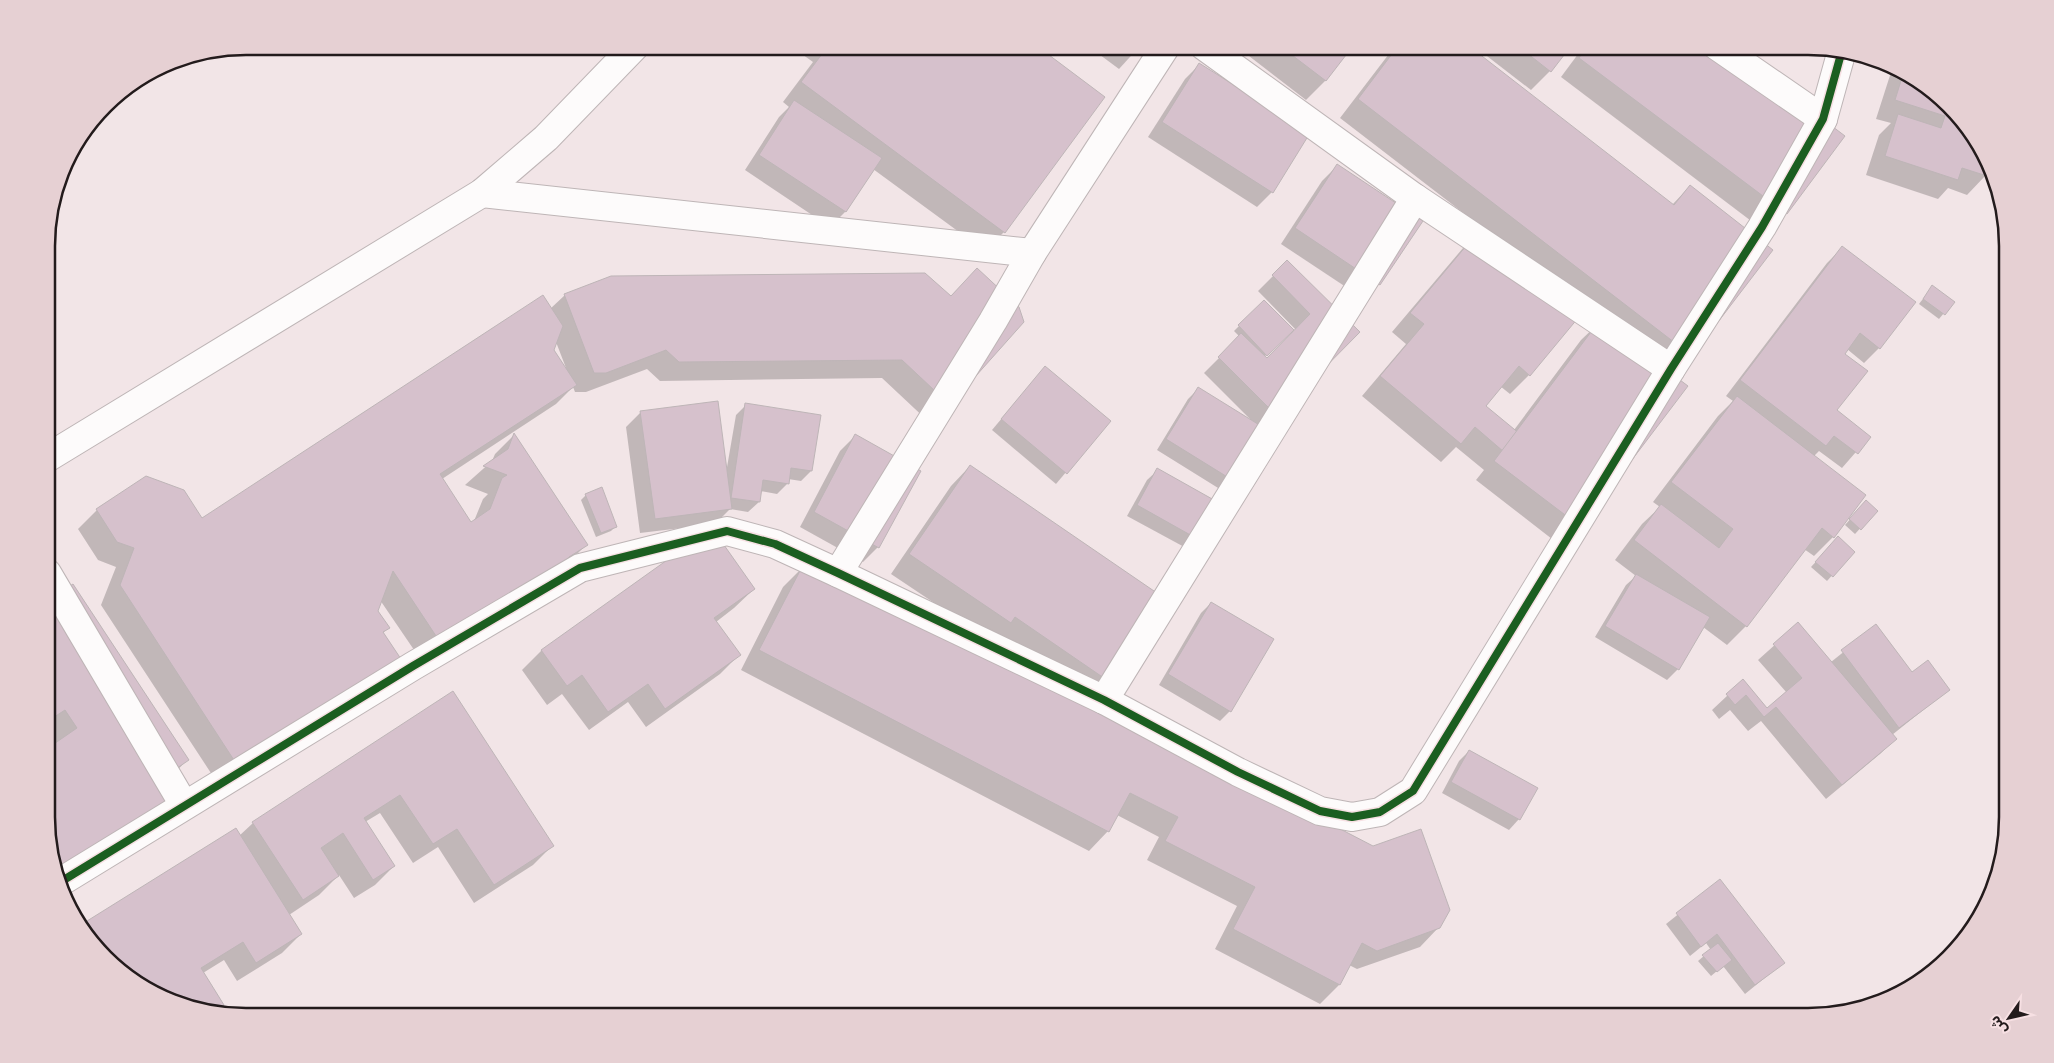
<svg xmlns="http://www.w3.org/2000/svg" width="2054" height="1063" viewBox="0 0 2054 1063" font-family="Commissioner,'Noto Sans Arabic',sans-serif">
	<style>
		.shadow { fill: #0003; fill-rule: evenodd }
		.building { fill: #d6c1cc; stroke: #beb5b7 }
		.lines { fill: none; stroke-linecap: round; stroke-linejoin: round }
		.minor-casing { stroke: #beb5b6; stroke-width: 30 }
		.minor { stroke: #fdfbfb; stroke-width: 28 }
		.cycleway-casing { stroke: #f7e0e3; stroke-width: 11 }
		.cycleway { stroke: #1b5e20; stroke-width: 8 }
		.rim { fill: none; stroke: #231b1c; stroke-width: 2.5 }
	</style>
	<rect width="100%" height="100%" fill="#f2e5e7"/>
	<g class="shadow">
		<path d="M 803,46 L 1035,46 L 1004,232 L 985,251 L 873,169 L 845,212 L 830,227 L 745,170 L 779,117 L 789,107 L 783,102 L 813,62 L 799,52 Z"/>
		<path d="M 1088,46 L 1140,46 L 1119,69 Z"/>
		<path d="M 1236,46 L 1351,46 L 1325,81 L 1306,100 Z"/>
		<path d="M 1395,46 L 1467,46 L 1672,205 L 1690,186 L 1691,355 L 1561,546 L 1476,480 L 1484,470 L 1456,447 L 1441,462 L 1362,396 L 1406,344 L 1392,332 L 1463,248 L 1483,228 L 1340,118 ZM 1505,245 L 1602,320 L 1581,340 L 1514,430 L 1484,406 L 1500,386 L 1510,394 L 1529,375 Z"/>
		<path d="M 1569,46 L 1550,71 L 1531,90 L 1483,53 L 1488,46 Z"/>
		<path d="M 1584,46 L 1724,46 L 1843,137 L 1786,214 L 1767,233 L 1561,77 Z"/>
		<path d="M 1200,64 L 1272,192 L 1257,207 L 1148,137 L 1185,79 Z"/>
		<path d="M 1893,66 L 1940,96 L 1974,135 L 1988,171 L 1986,175 L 1967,195 L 1948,188 L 1938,199 L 1866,175 L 1879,135 L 1891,123 L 1876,119 Z"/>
		<path d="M 1337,166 L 1379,284 L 1364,299 L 1281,244 L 1322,181 Z"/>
		<path d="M 1842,248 L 1879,348 L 1864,363 L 1847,349 L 1843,354 L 1836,411 L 1869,437 L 1842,468 L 1819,451 L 1814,456 L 1833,537 L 1814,556 L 1804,549 L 1746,626 L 1727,645 L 1703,627 L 1678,669 L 1667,680 L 1595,637 L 1626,585 L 1636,576 L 1615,560 L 1642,524 L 1660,507 L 1653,502 L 1718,416 L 1733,401 L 1726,396 L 1827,263 Z"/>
		<path d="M 1287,262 L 1358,332 L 1262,429 L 1239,501 L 1157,450 L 1188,399 L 1198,389 L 1252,421 L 1204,373 L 1240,337 L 1234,331 L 1264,301 L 1294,332 L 1296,330 L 1258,291 ZM 1290,333 L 1292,334 L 1266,360 L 1264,357 Z"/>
		<path d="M 977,270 L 930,423 L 882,378 L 660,381 L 647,369 L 586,392 L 575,392 L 573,387 L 556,404 L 442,479 L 471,524 L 474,521 L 483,499 L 488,494 L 465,485 L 492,461 L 495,454 L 514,435 L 586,545 L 567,564 L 425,666 L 380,600 L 376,611 L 388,628 L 224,793 L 101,605 L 116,567 L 98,560 L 78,529 L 97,510 L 202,520 L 550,309 L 565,295 L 950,297 ZM 556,342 L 566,368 L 565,369 L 553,350 Z"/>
		<path d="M 1932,287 L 1953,302 L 1939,319 L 1919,304 Z"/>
		<path d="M 1045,367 L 1109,421 L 1056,484 L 992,430 Z"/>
		<path d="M 746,405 L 811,471 L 801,481 L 788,479 L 787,484 L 777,494 L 760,491 L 759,502 L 748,512 L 730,509 L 715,524 L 640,533 L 626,427 L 641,412 L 726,473 L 736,415 Z"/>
		<path d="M 855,436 L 878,547 L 863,562 L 800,527 L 840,451 Z"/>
		<path d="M 970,466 L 1172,604 L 1097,704 L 1439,927 L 1420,947 L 1357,969 L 1349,965 L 1339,985 L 1320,1004 L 1215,949 L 1237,906 L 1147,860 L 1159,837 L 1117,815 L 1108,831 L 1089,851 L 741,670 L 783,587 L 802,568 L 991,641 L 891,574 L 951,486 Z"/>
		<path d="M 1158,470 L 1229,509 L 1199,555 L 1127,516 L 1147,480 Z"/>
		<path d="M 586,495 L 616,526 L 611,531 L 596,537 L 581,500 Z"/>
		<path d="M 1861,507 L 1876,511 L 1855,534 L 1845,525 Z"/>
		<path d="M 711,530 L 754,589 L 734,608 L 716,622 L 739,655 L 720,674 L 646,727 L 628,702 L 589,730 L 562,694 L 547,705 L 522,670 L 541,651 Z"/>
		<path d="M 1833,543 L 1853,552 L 1827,581 L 1811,567 Z"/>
		<path d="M 47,602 L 187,760 L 65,888 L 48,844 L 48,749 L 56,744 L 48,732 Z"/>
		<path d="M 1211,603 L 1230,711 L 1220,721 L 1159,685 L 1201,613 Z"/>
		<path d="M 1798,624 L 1831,662 L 1876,626 L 1912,674 L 1948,690 L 1892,735 L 1895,739 L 1880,754 L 1826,799 L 1761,721 L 1748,731 L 1730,710 L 1719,719 L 1712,710 L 1743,681 L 1767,709 L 1787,693 L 1758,660 Z"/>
		<path d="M 453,692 L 552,846 L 533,865 L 474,903 L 438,847 L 413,863 L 380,813 L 365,822 L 394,866 L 375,885 L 354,898 L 339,875 L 319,895 L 289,915 L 301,934 L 282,953 L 237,981 L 224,960 L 203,973 L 222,1005 L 217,1010 L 157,996 L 114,967 L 80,928 L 235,830 L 239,836 L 253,823 Z"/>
		<path d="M 1469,751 L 1519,819 L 1509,830 L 1442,793 L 1459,761 Z"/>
		<path d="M 1720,881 L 1783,963 L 1745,994 L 1723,966 L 1711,976 L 1698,961 L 1711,950 L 1706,943 L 1690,956 L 1666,924 Z"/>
	</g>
	<g class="building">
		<path d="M 828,46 L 1037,46 L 1105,97 L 1005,233 L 801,82 Z"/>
		<path d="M 1124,46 L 1141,46 L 1135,54 Z"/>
		<path d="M 1280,46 L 1353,46 L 1326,81 Z"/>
		<path d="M 1398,46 L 1469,46 L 1674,205 L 1690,185 L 1773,250 L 1692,356 L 1358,99 Z"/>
		<path d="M 1518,46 L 1571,46 L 1551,72 Z"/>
		<path d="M 1587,46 L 1726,46 L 1845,136 L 1787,214 L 1579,58 Z"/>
		<path d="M 1199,63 L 1310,133 L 1273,193 L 1162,122 Z"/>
		<path d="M 1904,71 L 1940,96 L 1974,135 L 1988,173 L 1987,176 L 1962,168 L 1958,180 L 1885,156 L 1898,114 L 1941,128 L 1945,116 L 1895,100 Z"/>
		<path d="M 794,100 L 882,158 L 846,212 L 759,155 Z"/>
		<path d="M 1337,164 L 1423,221 L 1380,285 L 1295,228 Z"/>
		<path d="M 1482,227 L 1583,312 L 1530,376 L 1519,366 L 1486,406 L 1520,434 L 1504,452 L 1475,427 L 1461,444 L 1380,376 L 1424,324 L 1410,313 Z"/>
		<path d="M 1842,246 L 1916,302 L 1880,349 L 1860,333 L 1845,354 L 1868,371 L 1837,410 L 1871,437 L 1858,454 L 1834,436 L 1826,446 L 1740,380 Z"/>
		<path d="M 1287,260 L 1360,332 L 1277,416 L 1218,357 L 1241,333 L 1267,358 L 1310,314 L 1272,275 Z"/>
		<path d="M 977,268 L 1019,307 L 1024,322 L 950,405 L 902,360 L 679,362 L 666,350 L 606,373 L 594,373 L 564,294 L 611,276 L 925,273 L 951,296 Z"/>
		<path d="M 1932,285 L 1955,302 L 1945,315 L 1923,299 Z"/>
		<path d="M 543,295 L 563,326 L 554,350 L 577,385 L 440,474 L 471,522 L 490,509 L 502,478 L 507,475 L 483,466 L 508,449 L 514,433 L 588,545 L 569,557 L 564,569 L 444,648 L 393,571 L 378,611 L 390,628 L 383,632 L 407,668 L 243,774 L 120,585 L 134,548 L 117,542 L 96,509 L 146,476 L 184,490 L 202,518 Z"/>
		<path d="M 1264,300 L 1294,330 L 1267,356 L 1238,325 Z"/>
		<path d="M 1600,320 L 1688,386 L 1581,527 L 1494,461 Z"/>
		<path d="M 1045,366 L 1111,421 L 1067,474 L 1001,419 Z"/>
		<path d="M 1198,387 L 1282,439 L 1250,491 L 1166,439 Z"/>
		<path d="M 1737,396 L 1866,495 L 1834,538 L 1822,528 L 1747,627 L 1634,540 L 1661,504 L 1719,548 L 1733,529 L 1671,482 Z"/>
		<path d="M 718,401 L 732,509 L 655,519 L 640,411 Z"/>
		<path d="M 745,403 L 821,415 L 812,471 L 791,468 L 789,484 L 763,480 L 760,502 L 731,498 Z"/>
		<path d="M 855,434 L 921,471 L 879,548 L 814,512 Z"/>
		<path d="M 970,465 L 1173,604 L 1117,687 L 1015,617 L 1011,623 L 909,554 Z"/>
		<path d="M 1157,468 L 1230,509 L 1210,546 L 1137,505 Z"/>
		<path d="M 602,487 L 617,527 L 601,533 L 585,494 Z"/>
		<path d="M 1866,500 L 1878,511 L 1861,530 L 1849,519 Z"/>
		<path d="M 712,528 L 755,589 L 714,618 L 741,655 L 665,709 L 648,684 L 608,712 L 582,675 L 567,686 L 541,650 Z"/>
		<path d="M 1838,536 L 1855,552 L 1833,577 L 1815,562 Z"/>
		<path d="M 822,560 L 1373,846 L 1421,829 L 1450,910 L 1440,928 L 1377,951 L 1362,943 L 1340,985 L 1233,929 L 1255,887 L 1165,841 L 1178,817 L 1130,793 L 1109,832 L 759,650 L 802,567 Z"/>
		<path d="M 1636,574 L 1710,617 L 1679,670 L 1605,626 Z"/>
		<path d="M 73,584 L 189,760 L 164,777 L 182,806 L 62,882 L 48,844 L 48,748 L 77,728 L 65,710 L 48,721 L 47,601 Z"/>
		<path d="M 1211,602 L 1274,639 L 1231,712 L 1168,674 Z"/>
		<path d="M 1798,622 L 1897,739 L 1842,785 L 1776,707 L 1764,717 L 1746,695 L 1735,705 L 1726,694 L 1743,679 L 1767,708 L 1802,678 L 1773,644 Z"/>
		<path d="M 1876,624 L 1912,672 L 1928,660 L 1950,690 L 1899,728 L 1841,650 Z"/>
		<path d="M 453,691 L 554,846 L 494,885 L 457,829 L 433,844 L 400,795 L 364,818 L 395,866 L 373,880 L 343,833 L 321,848 L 339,876 L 303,900 L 252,822 Z"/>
		<path d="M 1469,750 L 1538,788 L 1520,820 L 1451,782 Z"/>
		<path d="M 236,828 L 302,934 L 256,963 L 243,942 L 201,968 L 224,1005 L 216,1010 L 157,996 L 114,967 L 79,926 Z"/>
		<path d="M 1720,879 L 1785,963 L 1755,985 L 1717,934 L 1701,947 L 1676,913 Z"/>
		<path d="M 1718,943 L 1732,960 L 1717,972 L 1702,955 Z"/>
	</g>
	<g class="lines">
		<g class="minor-casing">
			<g id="minor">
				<path d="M 1204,46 L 1415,198 L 1671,369"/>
				<path d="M 1717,46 L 1823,119"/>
				<path d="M 482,193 L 1032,253"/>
				<path d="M 47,458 L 482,193 L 546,138 L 635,46"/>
				<path d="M 47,573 L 184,805"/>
				<path d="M 838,573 L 993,321 L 1032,253 L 1166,46"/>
				<path d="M 1104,700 L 1415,198"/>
				<path d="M 62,881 L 413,666 L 580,568 L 727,531 L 775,544 L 838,573 L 1104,700 L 1238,772 L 1320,811 L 1352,817 L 1380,812 L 1413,791 L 1671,369 L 1762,227 L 1823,119 L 1841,54"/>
			</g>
		</g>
		<use href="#minor" class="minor"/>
		<g class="cycleway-casing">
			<path id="cycleway" d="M 62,881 L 413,666 L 580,568 L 727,531 L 775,544 L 838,573 L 1104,700 L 1238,772 L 1320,811 L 1352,817 L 1380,812 L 1413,791 L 1671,369 L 1762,227 L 1823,119 L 1841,54"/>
		</g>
		<use href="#cycleway" class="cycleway"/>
	</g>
	<path d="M0 0H2054V1063H0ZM246 55H1808A191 191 0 0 1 1999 246V817A191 191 0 0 1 1808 1008H246A191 191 0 0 1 55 817V246A191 191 0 0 1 246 55Z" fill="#e6d0d3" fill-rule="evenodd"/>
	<path class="rim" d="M246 55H1808A191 191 0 0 1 1999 246V817A191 191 0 0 1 1808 1008H246A191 191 0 0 1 55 817V246A191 191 0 0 1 246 55Z"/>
	<g transform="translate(2009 1018) rotate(236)" stroke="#f7e0e3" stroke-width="4" paint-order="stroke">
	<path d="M0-4L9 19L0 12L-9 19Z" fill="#231b1c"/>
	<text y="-8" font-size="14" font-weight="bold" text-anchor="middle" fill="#231b1c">ش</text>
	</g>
</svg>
